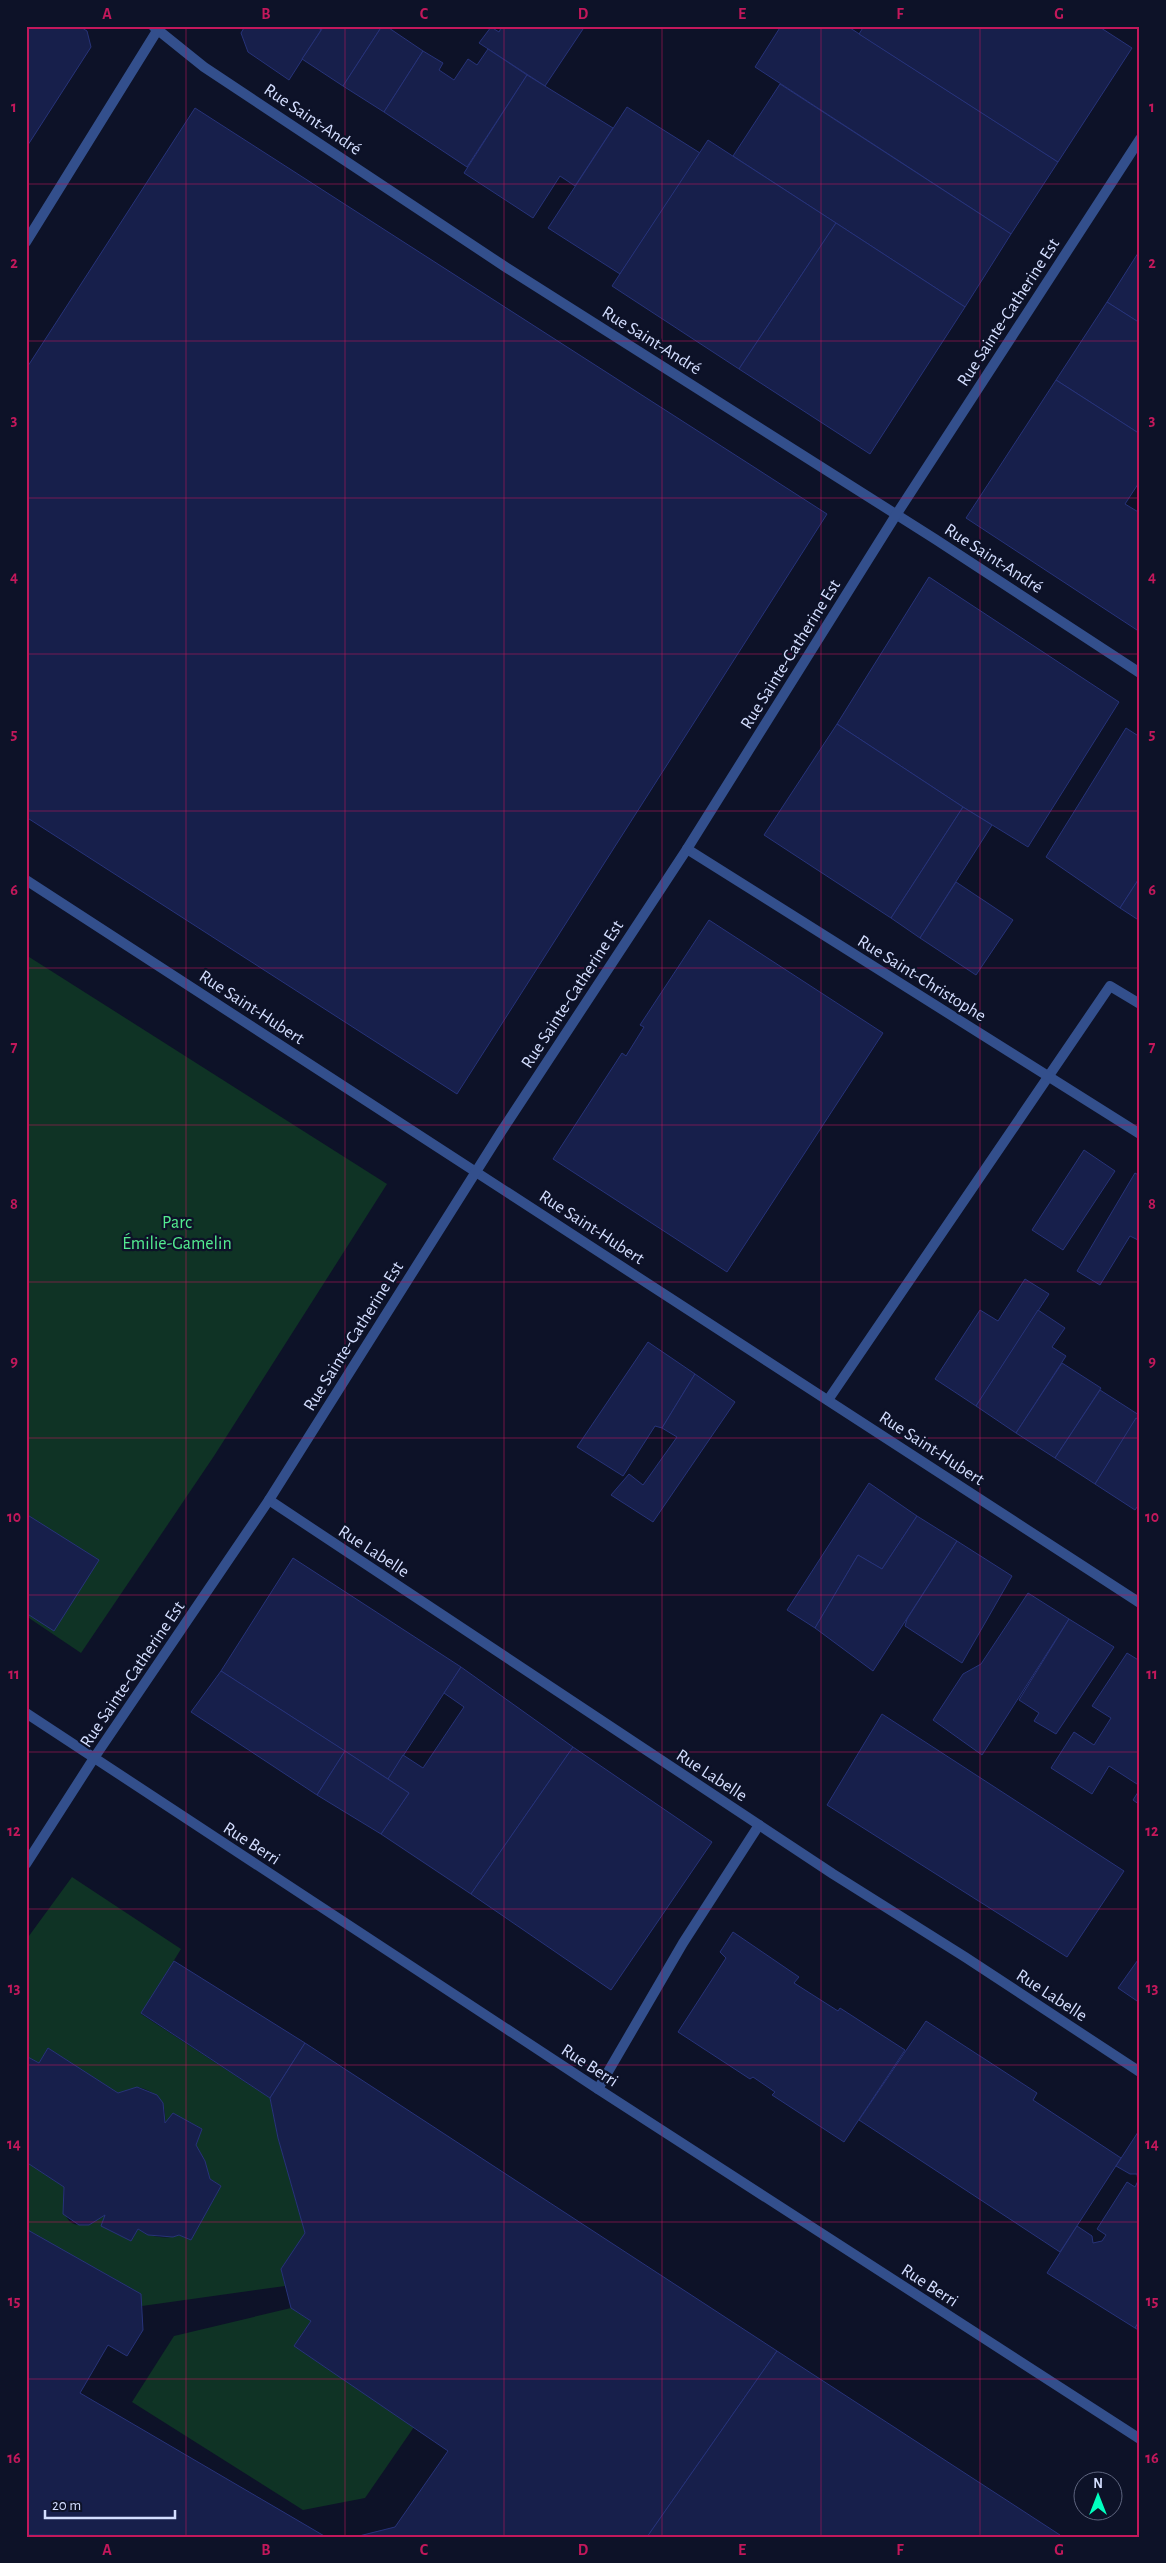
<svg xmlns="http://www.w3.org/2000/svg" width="1166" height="2563" viewBox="0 0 1166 2563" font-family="'Alegreya Sans',sans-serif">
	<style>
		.green { fill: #0f3325 }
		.building { fill: #171f4b; stroke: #273379 }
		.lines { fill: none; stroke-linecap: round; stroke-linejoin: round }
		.service { stroke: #334f8c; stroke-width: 10 }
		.minor { stroke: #334f8c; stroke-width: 10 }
		.tertiary { stroke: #334f8c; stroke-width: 10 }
		.grid { fill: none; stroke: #c2185b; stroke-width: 1; stroke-opacity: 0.55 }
		.labels { text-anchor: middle; stroke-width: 4.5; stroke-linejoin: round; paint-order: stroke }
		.street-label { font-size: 18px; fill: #d4deff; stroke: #0d1228 }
		.park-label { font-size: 18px; fill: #53ec90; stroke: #0d1228 }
		.neatline { fill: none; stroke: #c2185b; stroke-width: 2 }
		.grid-label { font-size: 16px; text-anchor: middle; font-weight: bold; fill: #c2185b }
	</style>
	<rect width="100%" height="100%" fill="#0d1228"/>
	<g class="green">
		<path d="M 26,955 L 387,1184 L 214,1456 L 81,1653 L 26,1616 Z"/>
		<path d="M 72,1877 L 181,1949 L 141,2014 L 270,2098 L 278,2138 L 305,2233 L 281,2269 L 285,2286 L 142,2306 L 26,2229 L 26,2162 L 64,2187 C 59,2222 73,2236 105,2215 L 102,2226 L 131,2241 L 138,2229 C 151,2237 165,2240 179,2235 L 191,2240 L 221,2186 L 210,2179 L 205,2161 L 196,2145 L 202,2129 L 173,2113 L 165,2123 C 167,2102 157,2092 138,2087 L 118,2093 L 48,2048 L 39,2063 L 26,2056 L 26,1940 Z"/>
		<path d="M 291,2308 L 311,2321 L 294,2346 L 414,2427 L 365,2498 L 303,2510 L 132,2402 L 174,2336 Z"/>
	</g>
	<g class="building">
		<path d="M 26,26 L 79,26 L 87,31 L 91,47 L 26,148 Z"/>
		<path d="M 245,26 L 316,26 L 321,30 L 289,80 L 248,52 L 241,33 Z"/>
		<path d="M 324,26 L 382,26 L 343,86 L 302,59 Z"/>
		<path d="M 382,26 L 386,26 L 423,51 L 384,112 L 343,86 Z"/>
		<path d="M 502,26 L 585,26 L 545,86 L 479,43 L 491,27 L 499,32 Z"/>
		<path d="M 781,26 L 847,26 L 1058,162 L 1011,234 L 755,67 Z"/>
		<path d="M 864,26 L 1098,26 L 1132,48 L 1058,162 L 859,34 Z"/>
		<path d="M 488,49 L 527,75 L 467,167 L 384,112 L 423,51 L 443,63 L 439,70 L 454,80 L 468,59 L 477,65 Z"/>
		<path d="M 527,75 L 613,128 L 575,186 L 560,176 L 533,218 L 464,173 Z"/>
		<path d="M 780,84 L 1011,234 L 965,307 L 733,156 Z"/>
		<path d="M 627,107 L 700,153 L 620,274 L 548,228 Z"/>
		<path d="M 195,108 L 827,514 L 457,1094 L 26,817 L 26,369 Z"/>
		<path d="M 708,140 L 836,223 L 739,369 L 612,286 Z"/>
		<path d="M 836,223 L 965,307 L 870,454 L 739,369 Z"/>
		<path d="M 1140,250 L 1140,323 L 1107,302 Z"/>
		<path d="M 1107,302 L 1140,323 L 1140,434 L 1056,380 Z"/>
		<path d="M 1056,380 L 1140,434 L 1140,481 L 1125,504 L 1140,513 L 1140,632 L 966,518 Z"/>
		<path d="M 929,577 L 1119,702 L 1028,847 L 963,807 L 837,724 Z"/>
		<path d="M 837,724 L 963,807 L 891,918 L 764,835 Z"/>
		<path d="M 1126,728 L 1140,737 L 1140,877 L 1120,908 L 1046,857 Z"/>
		<path d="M 963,807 L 992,825 L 920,938 L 891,918 Z"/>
		<path d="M 1140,877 L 1140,921 L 1120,908 Z"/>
		<path d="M 956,882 L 1013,920 L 976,975 L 920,938 Z"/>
		<path d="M 709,920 L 883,1033 L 727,1272 L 553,1159 L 622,1053 L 626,1056 L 644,1027 L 640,1025 Z"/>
		<path d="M 1084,1150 L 1115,1171 L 1063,1250 L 1032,1230 Z"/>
		<path d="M 1135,1173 L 1140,1176 L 1140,1241 L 1130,1236 L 1100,1285 L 1077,1271 Z"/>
		<path d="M 1025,1279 L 1049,1294 L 976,1406 L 935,1379 L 980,1310 L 998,1321 Z"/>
		<path d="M 1038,1310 L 1065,1328 L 1052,1347 L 1066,1356 L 1016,1433 L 976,1406 Z"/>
		<path d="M 648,1342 L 695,1374 L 662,1428 L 655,1426 L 623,1476 L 577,1447 Z"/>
		<path d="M 1062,1363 L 1101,1388 L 1055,1458 L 1016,1433 Z"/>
		<path d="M 695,1374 L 735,1402 L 653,1522 L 611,1495 L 629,1474 L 643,1485 L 677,1437 L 662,1428 Z"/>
		<path d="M 1100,1390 L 1139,1415 L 1095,1484 L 1055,1458 Z"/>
		<path d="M 1136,1418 L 1140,1421 L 1140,1503 L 1135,1510 L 1095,1484 Z"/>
		<path d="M 869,1483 L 917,1516 L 882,1569 L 858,1555 L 815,1628 L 787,1610 Z"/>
		<path d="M 26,1514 L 99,1560 L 54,1631 L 26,1613 Z"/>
		<path d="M 917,1516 L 957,1541 L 873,1671 L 815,1628 L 858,1555 L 882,1569 Z"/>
		<path d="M 957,1541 L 1012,1576 L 962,1663 L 905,1626 L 907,1619 Z"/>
		<path d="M 293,1558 L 461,1667 L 388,1779 L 221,1671 Z"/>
		<path d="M 1028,1593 L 1069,1619 L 982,1755 L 933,1720 L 963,1674 L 981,1664 Z"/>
		<path d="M 1069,1619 L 1114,1647 L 1056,1734 L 1034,1721 L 1039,1713 L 1019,1700 Z"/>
		<path d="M 1127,1653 L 1140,1661 L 1140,1786 L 1109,1766 L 1092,1794 L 1051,1768 L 1074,1732 L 1094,1745 L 1111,1718 L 1092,1706 Z"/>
		<path d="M 461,1667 L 573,1747 L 471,1894 L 381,1834 L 409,1793 L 388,1779 L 403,1755 L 423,1768 L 464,1707 L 444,1693 Z"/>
		<path d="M 221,1671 L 345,1751 L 317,1795 L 191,1712 Z"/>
		<path d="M 882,1714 L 1124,1871 L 1067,1957 L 827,1805 Z"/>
		<path d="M 573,1747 L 712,1842 L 611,1990 L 471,1894 Z"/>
		<path d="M 345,1751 L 409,1793 L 381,1834 L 317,1795 Z"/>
		<path d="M 1140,1789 L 1140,1805 L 1133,1800 Z"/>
		<path d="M 733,1932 L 799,1977 L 794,1983 L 838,2011 L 840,2008 L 905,2050 L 844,2142 L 772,2095 L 775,2092 L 753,2077 L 750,2079 L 678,2032 L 726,1958 L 720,1952 Z"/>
		<path d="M 1140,1957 L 1140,2003 L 1118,1988 Z"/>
		<path d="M 174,1961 L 305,2043 L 270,2098 L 141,2013 Z"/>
		<path d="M 926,2021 L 1037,2093 L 1033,2100 L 1121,2158 L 1060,2252 L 859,2120 Z"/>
		<path d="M 305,2043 L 777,2351 L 647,2537 L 355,2537 L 395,2527 L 448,2451 L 294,2346 L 311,2321 L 291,2308 L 281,2269 L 305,2233 L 278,2138 L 270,2098 Z"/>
		<path d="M 48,2048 L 118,2093 L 137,2087 L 157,2095 L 163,2103 L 165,2123 L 173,2113 L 202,2129 L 196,2145 L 205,2161 L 210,2179 L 221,2186 L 191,2240 L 179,2235 L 173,2237 L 148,2235 L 138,2229 L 131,2241 L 101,2226 L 105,2215 L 89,2225 L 79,2225 L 63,2214 L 64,2187 L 26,2162 L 26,2056 L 39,2063 Z"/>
		<path d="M 1140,2129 L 1140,2320 L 1135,2328 L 1047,2273 L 1077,2226 L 1092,2236 L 1093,2243 L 1102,2241 L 1106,2235 L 1097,2229 L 1127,2182 L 1135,2187 L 1138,2181 L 1137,2174 L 1130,2174 L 1116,2166 Z"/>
		<path d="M 26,2229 L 141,2294 L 143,2330 L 127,2356 L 108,2345 L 80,2393 L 326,2537 L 26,2535 Z"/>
		<path d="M 1140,2320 L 1140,2331 L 1135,2328 Z"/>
		<path d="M 777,2351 L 1060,2535 L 1059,2537 L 647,2537 Z"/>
	</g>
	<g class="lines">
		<g class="service">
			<path d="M 828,1400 L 1110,986 L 1140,1004"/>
			<path d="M 598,2089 L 683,1943 L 759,1825"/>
		</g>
		<g class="minor">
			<path d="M 153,26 L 204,67 L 507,268 L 935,539 L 1140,673"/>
			<path d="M 687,849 L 1140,1134"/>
			<path d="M 26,880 L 1140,1603"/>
			<path d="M 269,1500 L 833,1874 L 965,1957 L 1140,2072"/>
		</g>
		<g class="tertiary">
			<path d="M 26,242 L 160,26"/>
			<path d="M 26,1713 L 598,2089 L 1140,2439"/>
			<path d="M 26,1864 L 94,1758 L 269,1500 L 501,1132 L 687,849 L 896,515 L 1140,139"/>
		</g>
	</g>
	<path class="grid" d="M 186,26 L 186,2537M 345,26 L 345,2537M 504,26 L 504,2537M 662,26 L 662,2537M 821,26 L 821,2537M 980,26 L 980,2537M 26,184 L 1140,184M 26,341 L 1140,341M 26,498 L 1140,498M 26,654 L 1140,654M 26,811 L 1140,811M 26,968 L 1140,968M 26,1125 L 1140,1125M 26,1282 L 1140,1282M 26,1438 L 1140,1438M 26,1595 L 1140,1595M 26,1752 L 1140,1752M 26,1909 L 1140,1909M 26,2065 L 1140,2065M 26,2222 L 1140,2222M 26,2379 L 1140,2379"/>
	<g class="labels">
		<g class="street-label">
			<text transform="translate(313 119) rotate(34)" y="6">Rue Saint-André</text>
			<text transform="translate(1008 312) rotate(-57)" y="6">Rue Sainte-Catherine Est</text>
			<text transform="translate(652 340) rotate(32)" y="6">Rue Saint-André</text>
			<text transform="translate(994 558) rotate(33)" y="6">Rue Saint-André</text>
			<text transform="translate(790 654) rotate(-58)" y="6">Rue Sainte-Catherine Est</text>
			<text transform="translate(922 978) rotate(32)" y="6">Rue Saint-Christophe</text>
			<text transform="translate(572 994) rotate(-57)" y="6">Rue Sainte-Catherine Est</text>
			<text transform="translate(252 1007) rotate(33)" y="6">Rue Saint-Hubert</text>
			<text transform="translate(592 1227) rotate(33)" y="6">Rue Saint-Hubert</text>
			<text transform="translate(353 1336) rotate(-58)" y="6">Rue Sainte-Catherine Est</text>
			<text transform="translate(932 1448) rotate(33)" y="6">Rue Saint-Hubert</text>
			<text transform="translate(374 1551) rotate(33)" y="6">Rue Labelle</text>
			<text transform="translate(132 1674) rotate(-56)" y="6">Rue Sainte-Catherine Est</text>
			<text transform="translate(712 1775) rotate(33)" y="6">Rue Labelle</text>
			<text transform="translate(252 1843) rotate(33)" y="6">Rue Berri</text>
			<text transform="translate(1052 1995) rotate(33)" y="6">Rue Labelle</text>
			<text transform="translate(590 2065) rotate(33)" y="6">Rue Berri</text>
			<text transform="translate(930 2285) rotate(33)" y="6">Rue Berri</text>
		</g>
		<g class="park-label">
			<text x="177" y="1228">Parc<tspan x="177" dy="21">Émilie-Gamelin</tspan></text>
		</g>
	</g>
	<rect width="1166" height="2563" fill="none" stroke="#0d1228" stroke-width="55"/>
	<g transform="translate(1098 2496)"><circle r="24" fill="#0d1228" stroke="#5d647e"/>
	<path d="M0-4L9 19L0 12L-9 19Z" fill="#00ffbf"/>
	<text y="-8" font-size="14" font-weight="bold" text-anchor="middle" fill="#d4deff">N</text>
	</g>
	<path d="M45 2510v8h130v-8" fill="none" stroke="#d4deff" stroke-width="2.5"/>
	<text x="52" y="2510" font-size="15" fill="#d4deff" stroke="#0d1228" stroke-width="4" paint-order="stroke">20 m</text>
	<rect x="28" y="28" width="1110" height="2508" class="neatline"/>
	<g class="grid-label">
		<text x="107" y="19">A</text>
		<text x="266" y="19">B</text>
		<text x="424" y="19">C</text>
		<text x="583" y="19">D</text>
		<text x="742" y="19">E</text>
		<text x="900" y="19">F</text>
		<text x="1059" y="19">G</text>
		<text x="14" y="112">1</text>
		<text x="1152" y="112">1</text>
		<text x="14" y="268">2</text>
		<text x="1152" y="268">2</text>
		<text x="14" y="425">3</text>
		<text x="1152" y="425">3</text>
		<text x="14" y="582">4</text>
		<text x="1152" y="582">4</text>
		<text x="14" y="739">5</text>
		<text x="1152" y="739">5</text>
		<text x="14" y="895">6</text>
		<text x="1152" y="895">6</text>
		<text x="14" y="1052">7</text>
		<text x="1152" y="1052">7</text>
		<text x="14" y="1209">8</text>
		<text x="1152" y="1209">8</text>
		<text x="14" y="1366">9</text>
		<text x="1152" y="1366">9</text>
		<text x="14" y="1522">10</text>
		<text x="1152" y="1522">10</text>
		<text x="14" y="1679">11</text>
		<text x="1152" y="1679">11</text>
		<text x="14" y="1836">12</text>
		<text x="1152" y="1836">12</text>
		<text x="14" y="1993">13</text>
		<text x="1152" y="1993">13</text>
		<text x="14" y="2149">14</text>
		<text x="1152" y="2149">14</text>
		<text x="14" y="2306">15</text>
		<text x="1152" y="2306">15</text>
		<text x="14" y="2463">16</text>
		<text x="1152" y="2463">16</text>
		<text x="107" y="2555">A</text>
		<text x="266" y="2555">B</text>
		<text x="424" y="2555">C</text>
		<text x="583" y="2555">D</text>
		<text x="742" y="2555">E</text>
		<text x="900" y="2555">F</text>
		<text x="1059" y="2555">G</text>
	</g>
</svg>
